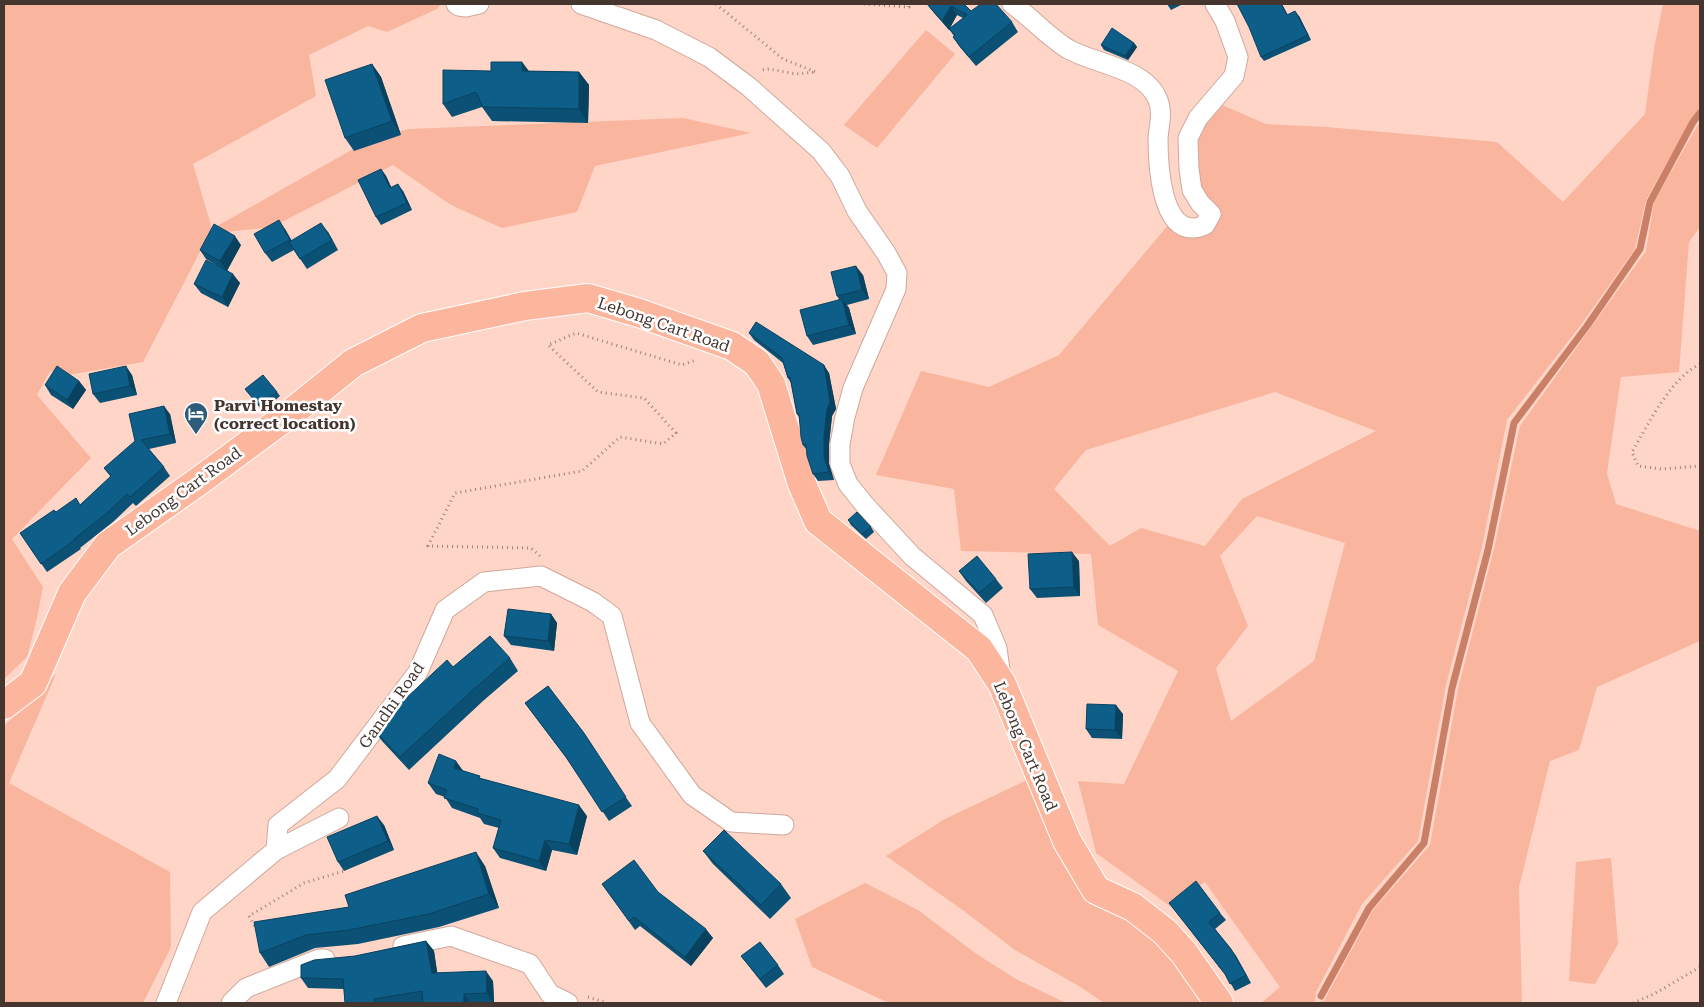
<svg xmlns="http://www.w3.org/2000/svg" width="1704" height="1007" viewBox="0 0 1704 1007" font-family="'Roboto Serif',serif">
	<style>
		.green { fill: #f9b59e; fill-rule: evenodd }
		.lines { fill: none; stroke-linecap: round; stroke-linejoin: round }
		.stream { stroke: #c98067; stroke-width: 7 }
		.street-casing { stroke: #cfa89b; stroke-width: 21 }
		.highway-casing { stroke: #fff; stroke-width: 30 }
		.path { stroke: #9e8278; stroke-width: 3; stroke-dasharray: 1 4; stroke-linecap: butt }
		.street { stroke: #fff; stroke-width: 19 }
		.highway { stroke: #fcb69e; stroke-width: 28 }
		.wall { fill: #0b5175; fill-rule: evenodd }
		.shaded-wall { fill: #09425f }
		.building { fill: #0d5e88; stroke: #09425f }
		.labels { text-anchor: middle; stroke-width: 5; stroke-linejoin: round; paint-order: stroke }
		.street-label { font-size: 16px; fill: #45352f; stroke: #fff }
		.poi-label { font-size: 16px; font-weight: bold; fill: #45352f; stroke: #fff; text-anchor: start }
	</style>
	<rect width="100%" height="100%" fill="#fed5c7"/>
	<g class="green">
		<path d="M 4,4 L 441,4 L 437,9 L 387,32 L 368,26 L 309,55 L 316,96 L 193,164 L 212,229 L 371,139 L 409,129 L 683,118 L 751,133 L 595,166 L 577,212 L 502,228 L 451,205 L 393,165 L 272,227 L 226,232 L 205,242 L 143,362 L 68,375 L 50,371 L 37,395 L 91,458 L 12,539 L 43,587 L 37,618 L 27,657 L 4,679 Z"/>
		<path d="M 1663,4 L 1700,4 L 1700,108 L 1690,121 L 1646,200 L 1635,249 L 1583,322 L 1507,420 L 1482,547 L 1446,685 L 1418,841 L 1362,904 L 1316,992 L 1315,1002 L 1324,1001 L 1373,910 L 1430,845 L 1458,689 L 1494,549 L 1520,426 L 1646,251 L 1654,202 L 1700,121 L 1700,227 L 1689,242 L 1679,372 L 1621,377 L 1607,473 L 1616,504 L 1700,531 L 1700,641 L 1597,687 L 1579,750 L 1550,761 L 1519,887 L 1522,1003 L 1261,1003 L 1280,987 L 1205,882 L 1170,906 L 1096,853 L 1078,781 L 1124,784 L 1178,671 L 1098,625 L 1091,554 L 961,551 L 954,489 L 876,475 L 921,371 L 989,387 L 1059,355 L 1169,224 L 1206,230 L 1194,188 L 1192,142 L 1220,104 L 1266,124 L 1326,127 L 1497,142 L 1563,202 L 1645,114 L 1654,49 ZM 1275,392 L 1376,431 L 1242,499 L 1205,546 L 1141,528 L 1110,546 L 1054,489 L 1086,450 ZM 1257,516 L 1345,543 L 1314,661 L 1231,721 L 1216,668 L 1248,626 L 1220,556 Z"/>
		<path d="M 926,30 L 955,54 L 877,148 L 844,125 Z"/>
		<path d="M 56,674 L 9,783 L 170,872 L 171,947 L 143,1003 L 4,1003 L 4,726 Z"/>
		<path d="M 1031,778 L 1092,896 L 1134,916 L 1213,1003 L 1104,1003 L 1079,986 L 1015,950 L 964,911 L 886,856 L 945,819 Z"/>
		<path d="M 1611,858 L 1618,944 L 1595,984 L 1569,981 L 1576,862 Z"/>
		<path d="M 865,883 L 918,910 L 978,955 L 1016,979 L 1066,1003 L 889,1003 L 812,967 L 795,919 Z"/>
	</g>
	<g class="lines">
		<path class="stream" d="M 1321,996 L 1369,908 L 1424,843 L 1452,688 L 1488,550 L 1514,423 L 1587,326 L 1640,249 L 1650,202 L 1693,122 L 1700,113"/>
		<g class="street-casing">
			<g id="street">
				<path d="M 456,4 L 459,6 L 466,7 L 479,4"/>
				<path d="M 581,4 L 656,30 L 709,57 L 748,86 L 821,151 L 840,176 L 857,211 L 886,253 L 897,273 L 896,289 L 853,388 L 845,417 L 840,444 L 840,464 L 848,484 L 864,504 L 912,556 L 983,615 L 997,648 L 1001,677"/>
				<path d="M 1012,4 C 1032,18 1047,36 1068,49 C 1094,64 1146,68 1158,100 C 1163,113 1159,125 1158,138 C 1158,160 1160,230 1194,228 C 1198,228 1202,226 1205,225 L 1211,214 L 1200,203 L 1192,190 L 1189,169 L 1188,138 L 1198,118 L 1234,76 L 1238,57 L 1225,21 L 1215,4"/>
				<path d="M 276,850 L 339,818"/>
				<path d="M 403,946 L 451,936 L 530,964 L 550,994 L 568,1003"/>
				<path d="M 166,1003 L 202,912 L 276,850 L 278,825 L 337,779 L 418,672 L 445,610 L 484,582 L 541,576 L 593,602 L 612,616 L 640,723 L 692,795 L 731,822 L 784,825"/>
				<path d="M 231,1003 L 246,988 L 319,959 L 325,959"/>
			</g>
		</g>
		<g class="highway-casing">
			<path id="highway" d="M 4,705 L 33,683 L 72,593 L 108,545 L 199,481 L 291,413 L 353,363 L 422,328 L 525,306 L 588,298 L 639,313 L 732,346 L 757,363 L 771,384 L 802,484 L 818,521 L 979,649 L 1002,684 L 1067,841 L 1096,890 L 1133,907 L 1165,932 L 1184,953 L 1219,1003"/>
		</g>
		<g class="path">
			<path d="M 716,4 L 783,59 L 816,72 L 796,74 L 769,69 L 761,70"/>
			<path d="M 864,4 L 909,7 L 909,4"/>
			<path d="M 1700,364 C 1670,379 1649,423 1632,452 L 1638,466 L 1662,469 L 1700,466"/>
			<path d="M 540,556 L 531,548 L 428,546 L 455,493 L 582,471 L 620,437 L 663,444 L 676,433 L 644,398 L 598,392 L 548,345 L 576,333 L 682,365 L 696,360"/>
			<path d="M 257,930 L 249,916 L 304,883 L 344,871 L 347,868"/>
			<path d="M 588,997 L 607,1003"/>
			<path d="M 1633,1003 L 1654,994 L 1700,967"/>
		</g>
		<use href="#street" class="street"/>
		<use href="#highway" class="highway"/>
	</g>
	<g class="wall">
		<path d="M 927,4 L 964,4 L 971,11 L 1012,22 L 1018,32 L 976,66 L 959,46 L 953,37 L 954,36 L 949,29 L 949,30 L 934,13 ZM 957,15 L 963,18 L 949,29 Z"/>
		<path d="M 1167,4 L 1183,4 L 1171,10 Z"/>
		<path d="M 1282,4 L 1288,15 L 1299,16 L 1311,40 L 1264,61 L 1261,57 Z"/>
		<path d="M 1134,43 L 1137,47 L 1128,60 L 1104,50 L 1101,45 Z"/>
		<path d="M 522,62 L 528,71 L 579,72 L 589,85 L 588,123 L 492,121 L 482,107 L 452,117 L 443,104 L 491,71 Z"/>
		<path d="M 372,64 L 381,77 L 401,135 L 354,151 L 345,138 Z"/>
		<path d="M 381,169 L 386,176 L 391,187 L 403,191 L 412,210 L 381,225 L 376,217 Z"/>
		<path d="M 285,229 L 292,241 L 328,232 L 338,250 L 307,269 L 294,250 L 272,262 L 265,253 Z"/>
		<path d="M 241,245 L 227,270 L 240,283 L 228,307 L 201,293 L 194,284 L 225,270 L 206,259 L 200,250 Z"/>
		<path d="M 863,275 L 869,299 L 847,305 L 849,308 L 856,334 L 813,345 L 807,336 L 839,299 L 837,296 Z"/>
		<path d="M 749,333 L 829,373 L 836,409 L 832,416 L 829,444 L 829,464 L 834,480 L 818,481 L 813,474 L 806,449 L 803,445 L 799,417 L 797,414 L 791,383 L 788,378 L 783,363 L 754,340 Z"/>
		<path d="M 132,375 L 137,395 L 100,403 L 93,394 Z"/>
		<path d="M 79,381 L 86,390 L 73,409 L 51,395 L 45,385 Z"/>
		<path d="M 245,389 L 277,392 L 280,396 L 263,411 Z"/>
		<path d="M 170,414 L 176,443 L 149,449 L 164,467 L 170,476 L 136,506 L 133,503 L 113,522 L 80,548 L 81,549 L 47,572 L 20,533 L 56,512 L 80,505 L 111,477 L 104,468 Z"/>
		<path d="M 848,520 L 871,527 L 874,532 L 866,539 L 851,525 Z"/>
		<path d="M 1079,561 L 1080,596 L 1037,598 L 1030,589 Z"/>
		<path d="M 959,571 L 996,579 L 1003,588 L 986,603 L 966,581 Z"/>
		<path d="M 551,614 L 557,623 L 554,651 L 511,645 L 504,636 Z"/>
		<path d="M 510,658 L 518,671 L 483,701 L 409,770 L 382,741 L 373,729 L 453,667 Z"/>
		<path d="M 548,686 L 632,806 L 609,821 L 570,763 L 525,703 Z"/>
		<path d="M 1123,714 L 1122,739 L 1092,738 L 1086,729 Z"/>
		<path d="M 463,771 L 481,779 L 587,816 L 577,855 L 552,850 L 546,871 L 500,858 L 493,848 L 499,828 L 484,824 L 480,818 L 452,808 L 445,797 L 436,794 L 428,783 Z"/>
		<path d="M 384,825 L 394,850 L 344,871 L 338,862 Z"/>
		<path d="M 703,851 L 781,884 L 791,898 L 770,919 L 713,864 Z"/>
		<path d="M 485,866 L 499,908 L 439,927 L 358,944 L 315,948 L 269,967 L 260,953 L 349,907 Z"/>
		<path d="M 602,884 L 658,892 L 713,938 L 691,966 L 640,926 L 635,930 Z"/>
		<path d="M 1169,903 L 1220,913 L 1226,920 L 1215,929 L 1236,956 L 1251,983 L 1235,991 L 1227,977 Z"/>
		<path d="M 426,941 L 434,951 L 437,973 L 493,981 L 494,1003 L 345,1003 L 344,989 L 308,988 L 301,978 L 355,956 Z"/>
		<path d="M 741,956 L 778,965 L 784,974 L 766,988 Z"/>
	</g>
	<g class="shaded-wall">
		<path d="M 951,6 L 957,15 L 949,30 L 942,21 Z"/>
		<path d="M 1295,11 L 1299,16 L 1311,40 L 1308,35 Z"/>
		<path d="M 1134,43 L 1137,47 L 1128,60 L 1125,56 Z"/>
		<path d="M 522,62 L 532,75 L 522,71 Z"/>
		<path d="M 372,64 L 381,77 L 401,135 L 392,121 Z"/>
		<path d="M 579,72 L 589,85 L 588,123 L 579,109 Z"/>
		<path d="M 381,169 L 386,176 L 395,195 L 390,188 Z"/>
		<path d="M 398,184 L 403,191 L 412,210 L 407,203 Z"/>
		<path d="M 279,220 L 285,229 L 296,249 L 290,240 Z"/>
		<path d="M 321,223 L 328,232 L 338,250 L 332,240 Z"/>
		<path d="M 235,236 L 241,245 L 227,271 L 220,261 Z"/>
		<path d="M 856,266 L 863,275 L 869,299 L 862,290 Z"/>
		<path d="M 233,274 L 240,283 L 228,307 L 222,297 Z"/>
		<path d="M 842,299 L 849,308 L 856,334 L 849,325 Z"/>
		<path d="M 824,365 L 829,373 L 836,409 L 832,416 L 829,444 L 829,464 L 834,480 L 829,472 L 824,457 Z"/>
		<path d="M 126,366 L 132,375 L 137,395 L 130,386 Z"/>
		<path d="M 79,381 L 86,390 L 73,409 L 67,400 Z"/>
		<path d="M 164,406 L 170,414 L 176,443 L 170,434 Z"/>
		<path d="M 1072,552 L 1079,561 L 1080,596 L 1074,587 Z"/>
		<path d="M 551,614 L 557,623 L 554,651 L 548,641 Z"/>
		<path d="M 1116,705 L 1123,714 L 1122,739 L 1115,730 Z"/>
		<path d="M 456,761 L 464,772 L 454,768 Z"/>
		<path d="M 579,805 L 587,816 L 577,855 L 569,844 Z"/>
		<path d="M 377,816 L 384,825 L 394,850 L 388,841 Z"/>
		<path d="M 545,840 L 552,850 L 546,871 L 539,861 Z"/>
		<path d="M 476,852 L 485,866 L 499,908 L 489,894 Z"/>
		<path d="M 706,929 L 713,938 L 691,966 L 685,957 Z"/>
		<path d="M 426,941 L 434,951 L 439,984 L 432,973 Z"/>
		<path d="M 1231,949 L 1236,956 L 1251,983 L 1246,975 Z"/>
		<path d="M 486,971 L 493,981 L 494,1003 L 487,993 Z"/>
		<path d="M 464,994 L 470,1003 L 464,1003 Z"/>
	</g>
	<g class="building">
		<path d="M 927,4 L 964,4 L 971,11 L 981,4 L 996,4 L 1012,22 L 969,57 L 953,37 L 955,35 L 949,29 L 967,15 L 951,6 L 942,21 Z"/>
		<path d="M 1237,4 L 1281,4 L 1287,15 L 1295,11 L 1308,35 L 1261,57 L 1249,27 Z"/>
		<path d="M 1112,28 L 1134,43 L 1125,56 L 1101,45 Z"/>
		<path d="M 491,62 L 522,62 L 522,71 L 579,72 L 579,109 L 483,107 L 476,92 L 443,104 L 443,70 L 491,71 Z"/>
		<path d="M 372,64 L 392,121 L 345,138 L 325,80 Z"/>
		<path d="M 381,169 L 390,188 L 398,184 L 407,203 L 376,217 L 358,180 Z"/>
		<path d="M 279,220 L 290,240 L 265,253 L 254,234 Z"/>
		<path d="M 321,223 L 332,240 L 300,259 L 289,242 Z"/>
		<path d="M 214,224 L 235,236 L 220,261 L 200,250 Z"/>
		<path d="M 206,260 L 233,274 L 222,297 L 194,284 Z"/>
		<path d="M 856,266 L 862,290 L 837,296 L 831,272 Z"/>
		<path d="M 842,299 L 849,325 L 807,336 L 800,310 Z"/>
		<path d="M 756,322 L 824,365 L 830,402 L 827,409 L 824,437 L 824,457 L 829,472 L 813,474 L 807,456 L 806,444 L 803,445 L 801,437 L 799,414 L 797,414 L 790,377 L 788,378 L 782,358 L 749,333 Z"/>
		<path d="M 57,366 L 79,381 L 67,400 L 45,385 Z"/>
		<path d="M 126,366 L 130,386 L 93,394 L 89,374 Z"/>
		<path d="M 263,375 L 277,392 L 259,406 L 245,389 Z"/>
		<path d="M 164,406 L 170,434 L 141,440 L 164,467 L 130,497 L 127,494 L 107,513 L 74,539 L 75,540 L 41,564 L 20,533 L 54,510 L 56,512 L 76,498 L 80,505 L 111,476 L 104,468 L 135,441 L 129,414 Z"/>
		<path d="M 857,512 L 871,527 L 862,534 L 848,520 Z"/>
		<path d="M 1072,552 L 1074,587 L 1030,589 L 1028,554 Z"/>
		<path d="M 977,556 L 996,579 L 979,593 L 959,571 Z"/>
		<path d="M 508,609 L 551,614 L 548,641 L 504,636 Z"/>
		<path d="M 490,636 L 510,658 L 474,689 L 400,757 L 373,729 L 447,660 L 453,667 Z"/>
		<path d="M 548,686 L 584,733 L 626,797 L 602,812 L 566,757 L 525,703 Z"/>
		<path d="M 1087,704 L 1116,705 L 1115,730 L 1086,729 Z"/>
		<path d="M 439,754 L 456,761 L 454,768 L 480,776 L 479,778 L 579,805 L 569,844 L 545,840 L 539,861 L 493,848 L 501,820 L 477,813 L 478,809 L 444,798 L 447,790 L 428,783 Z"/>
		<path d="M 377,816 L 388,841 L 338,862 L 327,837 Z"/>
		<path d="M 724,830 L 781,884 L 761,905 L 703,851 Z"/>
		<path d="M 476,852 L 489,894 L 429,914 L 349,930 L 306,935 L 260,953 L 254,922 L 349,907 L 345,895 Z"/>
		<path d="M 634,860 L 658,892 L 706,929 L 685,957 L 634,917 L 629,921 L 602,884 Z"/>
		<path d="M 1196,881 L 1220,913 L 1209,922 L 1231,949 L 1246,975 L 1230,984 L 1225,974 L 1169,903 Z"/>
		<path d="M 426,941 L 432,973 L 486,971 L 487,993 L 464,994 L 464,1003 L 423,1003 L 422,991 L 374,999 L 375,1003 L 345,1003 L 343,979 L 301,978 L 301,965 L 314,960 L 355,956 Z"/>
		<path d="M 760,942 L 778,965 L 760,979 L 741,956 Z"/>
	</g>
	<defs>
		<g id="hotel-pin" transform="scale(1.25)"><path d="M0 17L-7.5 6A9.5 9.5 0 1 1 7.5 6Z" fill="#2c5c7a" stroke="#fff"/><path d="M-6-4.5h1.5V1H6V5H4.5V3h-9V5H-6ZM-4 0a1.8 1.8 0 1 1 3.6 0ZM.5 0V-2.5h3Q6-2.5 6 0Z" fill="#fff"/></g>
	</defs>
	<g fill-rule="evenodd">
		<use href="#hotel-pin" x="196" y="414"/>
	</g>
	<g class="labels">
		<g class="street-label">
			<text transform="translate(664 324) rotate(19)" y="6">Lebong Cart Road</text>
			<text transform="translate(183 491) rotate(-36)" y="6">Lebong Cart Road</text>
			<text transform="translate(391 705) rotate(-55)" y="6">Gandhi Road</text>
			<text transform="translate(1026 746) rotate(67)" y="6">Lebong Cart Road</text>
		</g>
		<g class="poi-label">
			<text x="214" y="411">Parvi Homestay<tspan x="214" dy="18">(correct location)</tspan></text>
		</g>
	</g>
	<rect width="1704" height="1007" fill="none" stroke="#45352f" stroke-width="10"/>
</svg>
